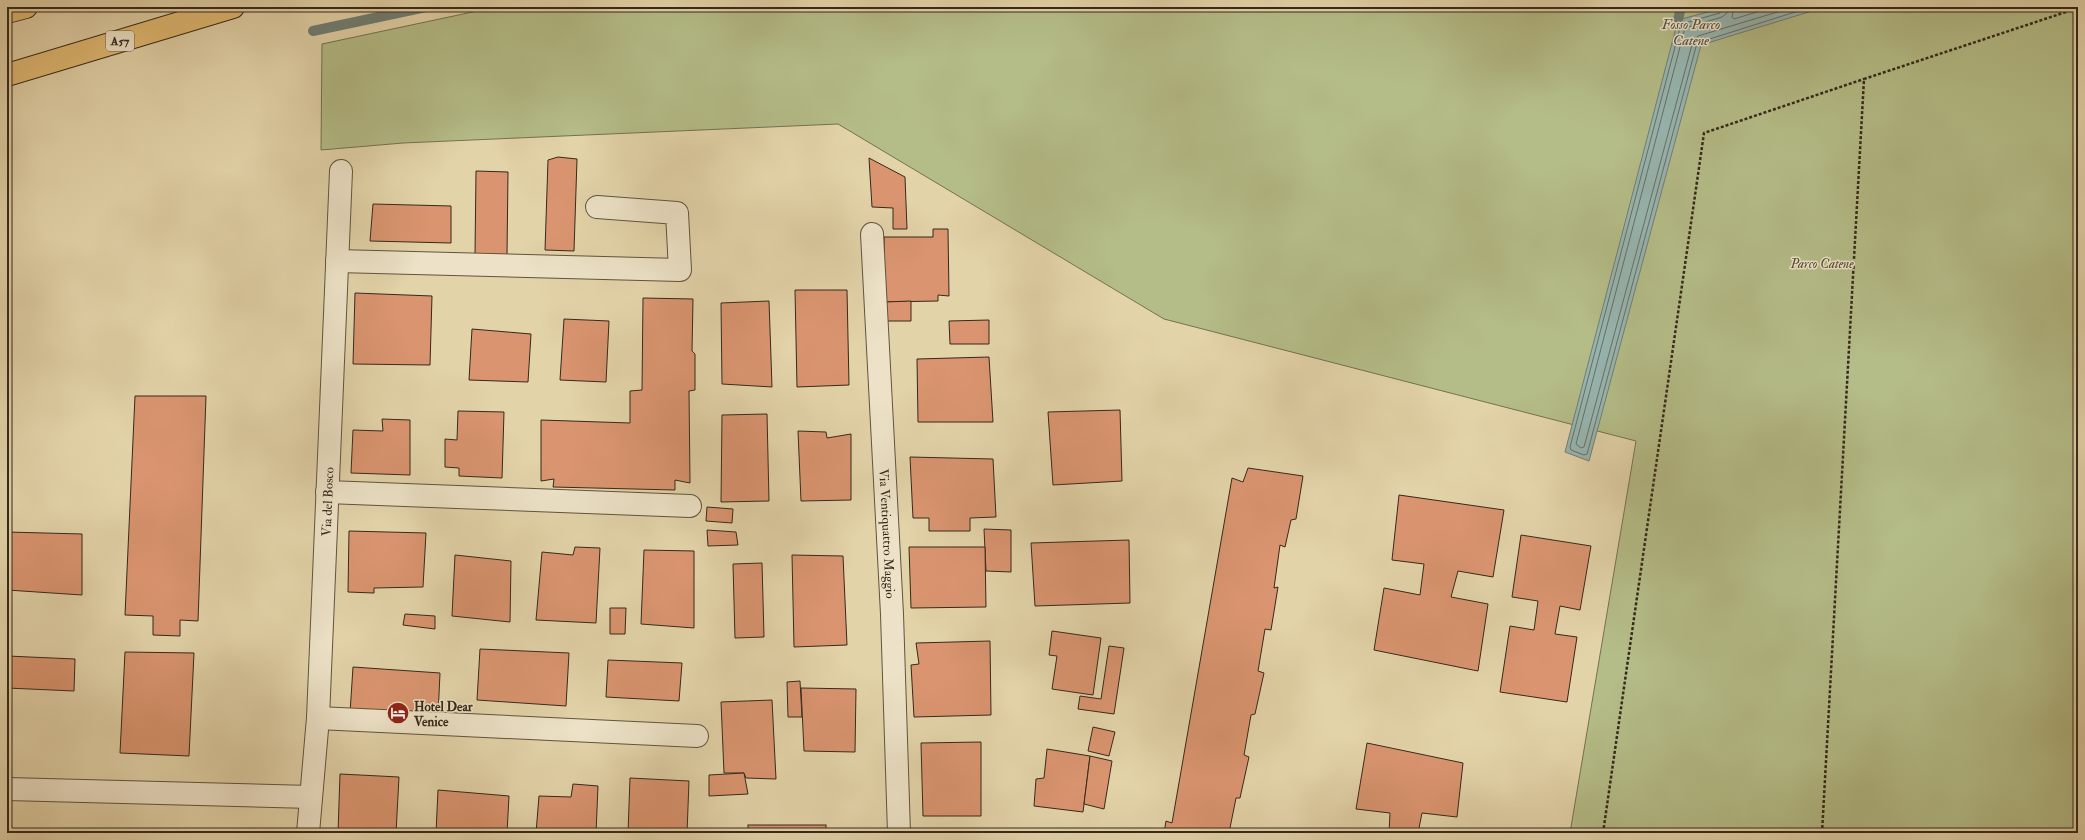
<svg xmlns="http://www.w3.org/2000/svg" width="2085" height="840" viewBox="0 0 2085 840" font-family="'IM FELL Double Pica',serif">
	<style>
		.green { fill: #b4bc87; stroke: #747251 }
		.water { fill: #97b6b1; stroke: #707e75 }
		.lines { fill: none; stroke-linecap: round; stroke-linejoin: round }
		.shore { stroke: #667066; stroke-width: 1 }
		.stream { stroke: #707e75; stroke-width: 10 }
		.building { fill: #da9570; stroke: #35291b }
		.minor-casing { stroke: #60543e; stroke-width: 24 }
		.motorway-casing { stroke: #35291b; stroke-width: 24 }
		.path { stroke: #35291b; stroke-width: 2.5; stroke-dasharray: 3 2; stroke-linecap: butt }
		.minor { stroke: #ede2c7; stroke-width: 22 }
		.motorway { stroke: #e2ba74; stroke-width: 22 }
		.labels { text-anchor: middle; stroke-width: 3; stroke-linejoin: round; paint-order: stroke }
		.shield { fill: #ede2c7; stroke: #6c604f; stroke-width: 1 }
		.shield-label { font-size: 12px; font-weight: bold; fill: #35291b }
		.park-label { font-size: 13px; font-style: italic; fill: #4e4631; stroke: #ede2c7 }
		.street-label { font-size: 13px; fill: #35291b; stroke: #ede2c7 }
		.poi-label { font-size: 13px; font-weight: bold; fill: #35291b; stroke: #ede2c7; text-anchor: start }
		.water-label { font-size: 14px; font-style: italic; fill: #4e4c40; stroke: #ede2c7 }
	</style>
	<rect width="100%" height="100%" fill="#e3d3a9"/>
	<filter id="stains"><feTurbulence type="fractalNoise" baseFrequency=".005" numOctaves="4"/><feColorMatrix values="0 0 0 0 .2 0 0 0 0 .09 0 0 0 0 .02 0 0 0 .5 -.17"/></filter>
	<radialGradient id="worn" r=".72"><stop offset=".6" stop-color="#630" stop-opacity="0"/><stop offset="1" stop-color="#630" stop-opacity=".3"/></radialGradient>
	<path class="green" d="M 496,7 L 2078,7 L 2078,833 L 1570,833 L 1636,441 L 1164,319 L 838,124 L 403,143 L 321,150 L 322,44 Z"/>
	<path class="water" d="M 1726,7 L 1825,7 L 1701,45 L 1589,461 L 1565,452 L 1678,20 Z"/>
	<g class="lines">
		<g class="shore">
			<path d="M 1723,7 L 1720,13 L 1681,24 L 1570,447 L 1571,450 L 1584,455 L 1587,454 L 1697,43 L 1811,7"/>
			<path d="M 1728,7 L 1727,13 L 1722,17 L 1685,28 L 1576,444 L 1581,448 L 1584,447 L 1693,41 L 1698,36 L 1794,7"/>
			<path d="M 1734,7 L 1732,17 L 1734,19 L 1773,7"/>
		</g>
		<g class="stream">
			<path d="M 1678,20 L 1681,7"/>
			<path d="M 313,31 L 426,7"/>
		</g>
	</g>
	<g class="building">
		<path d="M 558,157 L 577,159 L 574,251 L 545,250 L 548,160 Z"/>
		<path d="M 869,158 L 905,177 L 907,229 L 893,229 L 893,208 L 872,207 Z"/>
		<path d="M 476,171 L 508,172 L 507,255 L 475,254 Z"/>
		<path d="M 373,204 L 451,206 L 451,243 L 370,241 Z"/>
		<path d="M 933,229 L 948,229 L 949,296 L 938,295 L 938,301 L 885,302 L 884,237 L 933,237 Z"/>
		<path d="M 795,290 L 847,290 L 849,385 L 797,387 Z"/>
		<path d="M 355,293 L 432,296 L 430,365 L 353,364 Z"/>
		<path d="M 643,298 L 693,299 L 692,351 L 695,354 L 695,390 L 689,391 L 690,483 L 675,480 L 675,490 L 553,487 L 554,479 L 541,481 L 541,420 L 630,423 L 630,391 L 642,390 Z"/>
		<path d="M 769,301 L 772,387 L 722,384 L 721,303 Z"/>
		<path d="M 911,301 L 911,321 L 885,321 L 885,302 Z"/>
		<path d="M 564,319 L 609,321 L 606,382 L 560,380 Z"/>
		<path d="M 989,320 L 989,344 L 950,344 L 949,321 Z"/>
		<path d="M 472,329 L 531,334 L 528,382 L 469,380 Z"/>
		<path d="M 989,357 L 993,422 L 918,422 L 917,359 Z"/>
		<path d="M 135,396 L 206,396 L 198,621 L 180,620 L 180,636 L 153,635 L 153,616 L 125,615 Z"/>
		<path d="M 1120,410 L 1122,481 L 1053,485 L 1048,412 Z"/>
		<path d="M 458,411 L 504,412 L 502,478 L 459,476 L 459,468 L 445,467 L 445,439 L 457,440 Z"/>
		<path d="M 767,414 L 769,501 L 721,502 L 722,415 Z"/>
		<path d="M 382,419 L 410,420 L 410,475 L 351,473 L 353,430 L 383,431 Z"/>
		<path d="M 798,431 L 826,432 L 827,438 L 851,434 L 851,500 L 801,501 Z"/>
		<path d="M 910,457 L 993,459 L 996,517 L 970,518 L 970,531 L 929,531 L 929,518 L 913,518 Z"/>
		<path d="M 1248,468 L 1303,476 L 1296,519 L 1291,520 L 1285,547 L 1280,545 L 1274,588 L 1278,587 L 1271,630 L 1265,629 L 1258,671 L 1264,673 L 1255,714 L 1251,715 L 1244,755 L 1249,757 L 1240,798 L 1236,798 L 1229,833 L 1164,833 L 1166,821 L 1172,823 L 1232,478 L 1243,482 Z"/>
		<path d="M 1399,495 L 1504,510 L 1493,577 L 1458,571 L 1451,597 L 1488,604 L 1478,671 L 1374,650 L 1384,588 L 1420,595 L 1424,564 L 1392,560 Z"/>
		<path d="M 707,507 L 733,509 L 732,523 L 706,521 Z"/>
		<path d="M 984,529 L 1011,530 L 1011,572 L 986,571 Z"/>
		<path d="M 707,530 L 736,532 L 738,545 L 708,546 Z"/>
		<path d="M 349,531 L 426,533 L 423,587 L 374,588 L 374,593 L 348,592 Z"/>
		<path d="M 7,532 L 82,534 L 82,595 L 7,590 Z"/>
		<path d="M 1521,535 L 1591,546 L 1580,610 L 1560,606 L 1555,634 L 1577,637 L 1567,702 L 1500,692 L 1510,626 L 1534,630 L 1538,601 L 1512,597 Z"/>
		<path d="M 1129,540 L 1130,603 L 1035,606 L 1031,543 Z"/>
		<path d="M 575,547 L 600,548 L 596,623 L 536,620 L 542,552 L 573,555 Z"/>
		<path d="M 909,547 L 985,547 L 986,607 L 911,608 Z"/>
		<path d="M 644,550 L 694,551 L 694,628 L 641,624 Z"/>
		<path d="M 455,555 L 511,561 L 510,622 L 452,616 Z"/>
		<path d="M 792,555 L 843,556 L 847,645 L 794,647 Z"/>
		<path d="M 762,563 L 764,637 L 735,638 L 733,564 Z"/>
		<path d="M 610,608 L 626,608 L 625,634 L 610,634 Z"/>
		<path d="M 405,614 L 435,616 L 435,629 L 403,625 Z"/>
		<path d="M 1052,631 L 1101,638 L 1093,695 L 1052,689 L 1057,656 L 1049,655 Z"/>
		<path d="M 990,641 L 991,715 L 914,717 L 911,665 L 919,664 L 916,643 Z"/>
		<path d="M 1109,646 L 1124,648 L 1114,714 L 1078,709 L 1080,696 L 1101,699 Z"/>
		<path d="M 480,649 L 569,653 L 566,706 L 477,700 Z"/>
		<path d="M 125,652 L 194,653 L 189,756 L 120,753 Z"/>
		<path d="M 7,656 L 75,659 L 74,691 L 7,688 Z"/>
		<path d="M 608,660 L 682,663 L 679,701 L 606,697 Z"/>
		<path d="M 353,667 L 440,673 L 438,716 L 350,713 Z"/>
		<path d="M 800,681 L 802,717 L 788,717 L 787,682 Z"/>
		<path d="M 801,688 L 856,689 L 855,752 L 804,751 Z"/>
		<path d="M 772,700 L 776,779 L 746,778 L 744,773 L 724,773 L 721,702 Z"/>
		<path d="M 1093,727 L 1115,732 L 1109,756 L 1088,751 Z"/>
		<path d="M 981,742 L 981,816 L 923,816 L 921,743 Z"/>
		<path d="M 1367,743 L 1463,763 L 1457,817 L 1422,813 L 1418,833 L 1389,833 L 1390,813 L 1356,809 Z"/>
		<path d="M 1047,749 L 1090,756 L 1083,812 L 1034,806 L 1036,779 L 1044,778 Z"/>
		<path d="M 1090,756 L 1112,761 L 1104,809 L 1084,804 Z"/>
		<path d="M 744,773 L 748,794 L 709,796 L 709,775 Z"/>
		<path d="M 340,774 L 399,777 L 396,833 L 338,833 Z"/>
		<path d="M 630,778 L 689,781 L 687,833 L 628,833 Z"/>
		<path d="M 573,784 L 598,786 L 596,833 L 536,833 L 539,796 L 571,797 Z"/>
		<path d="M 438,790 L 509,796 L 507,833 L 436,833 Z"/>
		<rect x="748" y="825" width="78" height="8"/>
	</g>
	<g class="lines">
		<g class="minor-casing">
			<g id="minor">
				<path id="s1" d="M 872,234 L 892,614 L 899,833"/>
				<path d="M 337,261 L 680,270 L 677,213 L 597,207"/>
				<path d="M 327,492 L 690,506"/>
				<path d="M 318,718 L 697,736"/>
				<path d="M 7,789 L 311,797"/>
				<path id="s2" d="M 308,833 L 318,718 L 341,171"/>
			</g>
		</g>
		<g class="motorway-casing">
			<g id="motorway">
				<path d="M 7,12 L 26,7"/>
				<path d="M 7,75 L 233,7"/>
			</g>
		</g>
		<g class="path">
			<path d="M 1603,833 L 1704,133 L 1864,79"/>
			<path d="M 1822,833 L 1864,79 L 2078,8"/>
		</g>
		<use href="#minor" class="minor"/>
		<use href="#motorway" class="motorway"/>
	</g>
	<defs>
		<g id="hotel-disc" transform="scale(1.15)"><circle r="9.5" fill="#8f2418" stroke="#ede2c7"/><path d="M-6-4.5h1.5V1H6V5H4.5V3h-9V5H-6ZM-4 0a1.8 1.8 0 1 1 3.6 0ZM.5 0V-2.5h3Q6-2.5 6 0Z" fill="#fff"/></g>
	</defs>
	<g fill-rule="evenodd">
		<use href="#hotel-disc" x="398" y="713"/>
	</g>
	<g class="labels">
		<rect class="shield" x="106" y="31" width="28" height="20" rx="3"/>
		<g class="shield-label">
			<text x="120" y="45">A57</text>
		</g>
		<g class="park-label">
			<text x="1822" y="268">Parco Catene</text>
		</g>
		<g class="street-label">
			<text dy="5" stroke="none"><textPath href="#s2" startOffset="332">Via del Bosco</textPath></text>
			<text dy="5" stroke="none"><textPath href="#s1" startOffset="300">Via Ventiquattro Maggio</textPath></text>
		</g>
		<g class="poi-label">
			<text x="414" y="711">Hotel Dear<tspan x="414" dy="15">Venice</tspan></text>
		</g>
		<g class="water-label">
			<text x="1691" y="29">Fosso Parco<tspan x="1691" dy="16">Catene</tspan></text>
		</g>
	</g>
	<rect width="2085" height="840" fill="none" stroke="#e3d3a9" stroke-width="24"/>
	<rect x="8" y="8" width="2069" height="824" fill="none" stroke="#35291b" stroke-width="2"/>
	<rect x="12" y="12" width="2061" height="816" fill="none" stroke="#35291b"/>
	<rect width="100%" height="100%" filter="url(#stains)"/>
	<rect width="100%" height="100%" fill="url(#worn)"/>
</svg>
